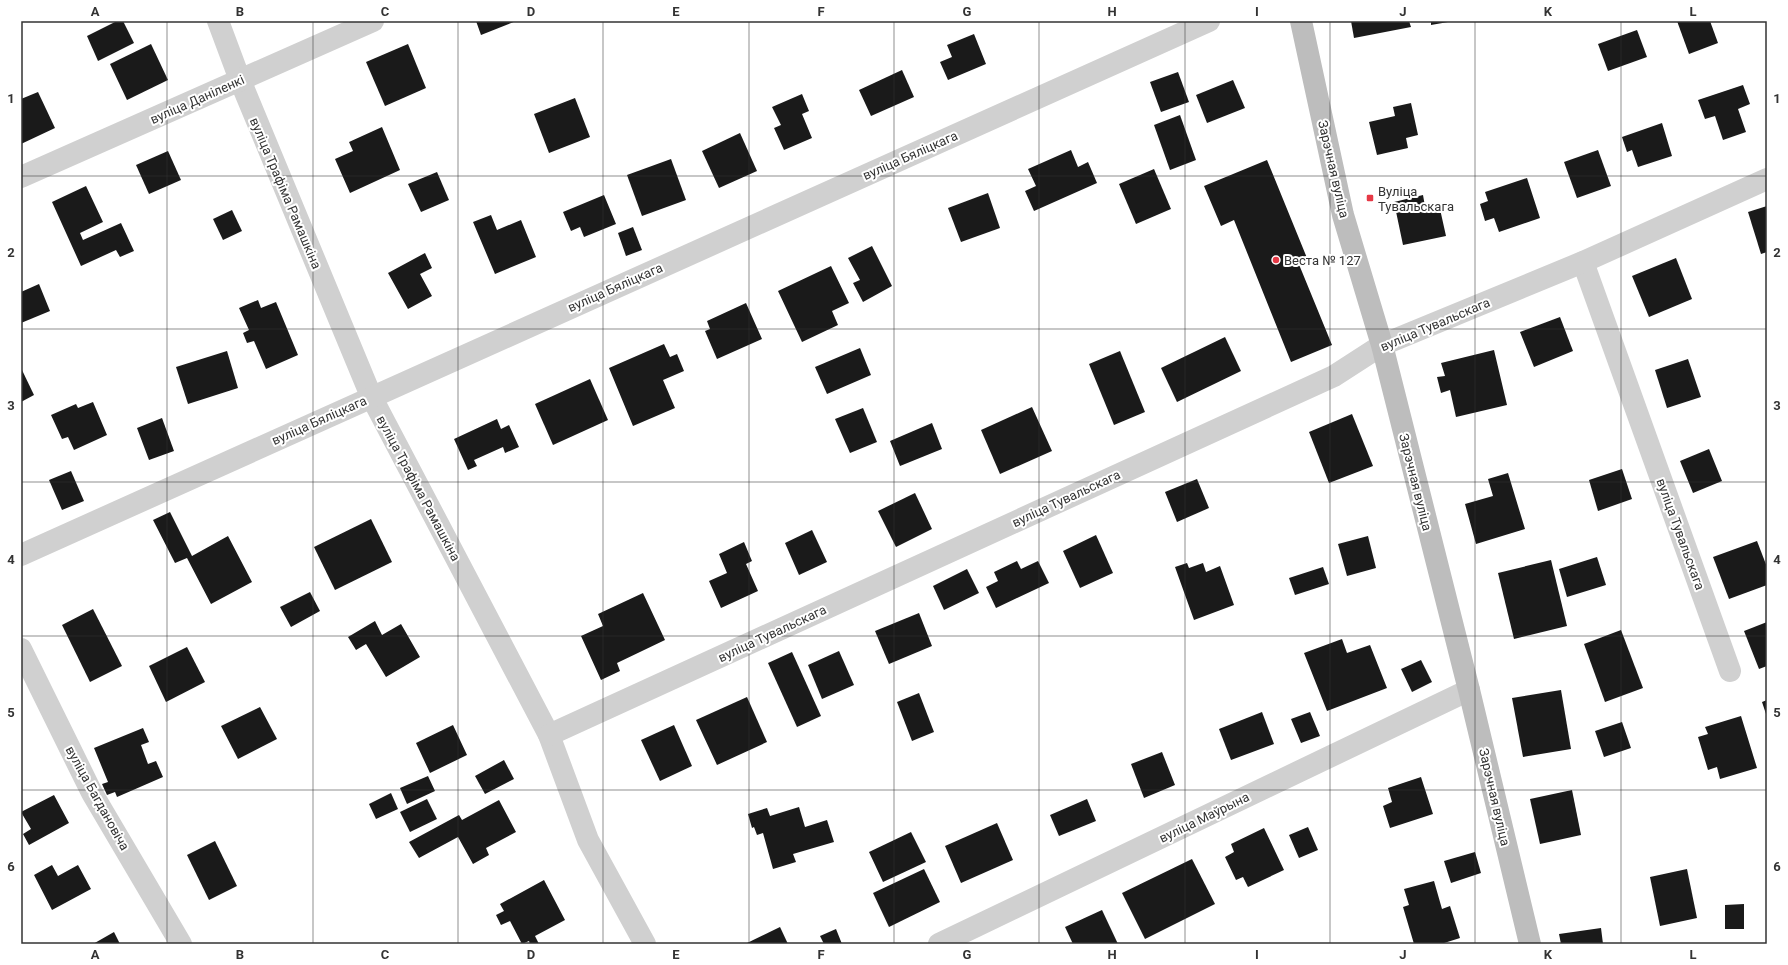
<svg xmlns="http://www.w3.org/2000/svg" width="1788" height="965" viewBox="0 0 1788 965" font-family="Roboto,sans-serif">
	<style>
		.building { fill: #1a1a1a }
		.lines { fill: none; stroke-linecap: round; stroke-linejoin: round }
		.street { stroke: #d0d0d0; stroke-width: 22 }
		.secondary { stroke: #bdbdbd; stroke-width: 22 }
		.grid { fill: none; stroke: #333; stroke-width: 1; stroke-opacity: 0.55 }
		.poi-dot { fill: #e63946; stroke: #fff; stroke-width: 1.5 }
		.labels { text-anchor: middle; stroke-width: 4; stroke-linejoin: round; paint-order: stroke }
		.street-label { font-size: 13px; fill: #333; stroke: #fff }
		.poi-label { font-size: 13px; fill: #333; stroke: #fff; text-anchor: start }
		.neatline { fill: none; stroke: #333; stroke-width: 1.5 }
		.grid-label { font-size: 13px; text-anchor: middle; font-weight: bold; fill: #333 }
	</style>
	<rect width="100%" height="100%" fill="#fff"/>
	<g class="building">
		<path d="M 117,21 L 123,21 L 134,43 L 98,61 L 87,36 Z"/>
		<path d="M 476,21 L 516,21 L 481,35 Z"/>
		<path d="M 1351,21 L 1409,21 L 1411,27 L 1354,38 Z"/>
		<path d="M 1431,21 L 1448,21 L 1448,22 L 1431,25 Z"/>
		<path d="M 1677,21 L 1710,21 L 1718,43 L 1689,54 Z"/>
		<path d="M 1637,30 L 1647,57 L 1608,71 L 1598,44 Z"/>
		<path d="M 974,34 L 986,64 L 948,80 L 940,62 L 952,57 L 947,45 Z"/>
		<path d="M 151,44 L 168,80 L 127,100 L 110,64 Z"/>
		<path d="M 408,44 L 426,88 L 385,106 L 366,62 Z"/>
		<path d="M 902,70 L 914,97 L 871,116 L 859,90 Z"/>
		<path d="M 1178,72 L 1189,102 L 1161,112 L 1150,82 Z"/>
		<path d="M 1233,80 L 1245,108 L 1207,123 L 1196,95 Z"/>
		<path d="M 1743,85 L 1750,104 L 1738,109 L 1746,132 L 1723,140 L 1715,116 L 1705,119 L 1698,100 Z"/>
		<path d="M 38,92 L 55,128 L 21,144 L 21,99 Z"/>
		<path d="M 802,94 L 809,111 L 802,114 L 812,138 L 784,150 L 774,128 L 781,125 L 772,107 Z"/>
		<path d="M 575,98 L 590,137 L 549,153 L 534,114 Z"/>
		<path d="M 1411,103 L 1418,135 L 1406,138 L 1408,148 L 1377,155 L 1369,122 L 1395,116 L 1393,107 Z"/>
		<path d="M 1180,115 L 1196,160 L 1170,170 L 1154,125 Z"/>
		<path d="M 1662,123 L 1672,156 L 1638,167 L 1632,150 L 1627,152 L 1622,137 Z"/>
		<path d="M 382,127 L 400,170 L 350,193 L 335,159 L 353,151 L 349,142 Z"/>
		<path d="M 740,133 L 757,171 L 719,188 L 702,151 Z"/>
		<path d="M 1071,150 L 1078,167 L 1088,162 L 1097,183 L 1034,211 L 1025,191 L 1036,186 L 1028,169 Z"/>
		<path d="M 1598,150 L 1611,186 L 1577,198 L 1564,162 Z"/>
		<path d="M 168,151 L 181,180 L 149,194 L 136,165 Z"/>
		<path d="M 671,159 L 686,200 L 642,216 L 627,175 Z"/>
		<path d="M 1267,160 L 1307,258 L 1298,262 L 1332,345 L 1291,362 L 1234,220 L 1221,226 L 1204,186 Z"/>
		<path d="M 1154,169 L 1171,209 L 1136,224 L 1119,184 Z"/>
		<path d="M 437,172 L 449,200 L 421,212 L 408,184 Z"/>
		<path d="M 1527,178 L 1540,218 L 1499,232 L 1494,218 L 1485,221 L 1480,204 L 1488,201 L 1485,192 Z"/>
		<path d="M 86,186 L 103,222 L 80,233 L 83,240 L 121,223 L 134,251 L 120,257 L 116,250 L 81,266 L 52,202 Z"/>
		<path d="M 988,193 L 1000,228 L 961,242 L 948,208 Z"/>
		<path d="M 604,195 L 616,224 L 584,237 L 580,227 L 571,231 L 563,212 Z"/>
		<path d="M 1423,195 L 1426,212 L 1440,209 L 1446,236 L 1403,245 L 1394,202 Z"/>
		<path d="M 1767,206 L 1767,252 L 1761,254 L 1748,212 Z"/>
		<path d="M 232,210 L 242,231 L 223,240 L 213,219 Z"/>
		<path d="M 491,215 L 497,230 L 521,220 L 536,257 L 495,274 L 473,222 Z"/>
		<path d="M 633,227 L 642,250 L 626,256 L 618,233 Z"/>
		<path d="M 872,246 L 892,286 L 863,302 L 853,283 L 860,280 L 848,258 Z"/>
		<path d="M 425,253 L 432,268 L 420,274 L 432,296 L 408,309 L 388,273 Z"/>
		<path d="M 1676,258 L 1692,299 L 1649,317 L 1632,276 Z"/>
		<path d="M 831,266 L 849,303 L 832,311 L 838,325 L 802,342 L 778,291 Z"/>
		<path d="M 39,284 L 50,311 L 21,323 L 21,292 Z"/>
		<path d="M 258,300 L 261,308 L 276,302 L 298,355 L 266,369 L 254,341 L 247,343 L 243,333 L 249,330 L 239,308 Z"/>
		<path d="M 746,303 L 762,339 L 717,359 L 705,331 L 710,329 L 707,321 Z"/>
		<path d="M 1560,317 L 1573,351 L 1534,367 L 1520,332 Z"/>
		<path d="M 1225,337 L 1241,371 L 1177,402 L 1161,368 Z"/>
		<path d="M 664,344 L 670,357 L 677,354 L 684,371 L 663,380 L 675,408 L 633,426 L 609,368 Z"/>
		<path d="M 860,348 L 871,375 L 827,394 L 815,367 Z"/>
		<path d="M 1494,350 L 1507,405 L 1456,417 L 1450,390 L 1441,393 L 1437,377 L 1445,376 L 1441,363 Z"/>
		<path d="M 227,351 L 238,388 L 188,404 L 176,367 Z"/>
		<path d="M 1120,351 L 1145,412 L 1114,425 L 1089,364 Z"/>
		<path d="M 1688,359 L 1701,397 L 1667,408 L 1655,370 Z"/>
		<path d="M 21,368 L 34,395 L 21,402 Z"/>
		<path d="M 590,379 L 608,420 L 553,445 L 535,404 Z"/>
		<path d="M 93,402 L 107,435 L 74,450 L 68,437 L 62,439 L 51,415 L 76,404 L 78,408 Z"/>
		<path d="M 1032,407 L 1052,451 L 1000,474 L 981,430 Z"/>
		<path d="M 863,408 L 877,442 L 850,453 L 835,419 Z"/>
		<path d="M 1352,414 L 1373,466 L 1329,483 L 1309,432 Z"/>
		<path d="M 162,418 L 174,451 L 149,460 L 137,428 Z"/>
		<path d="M 497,419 L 501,429 L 509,425 L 519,447 L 505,453 L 503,447 L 474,460 L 477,466 L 468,470 L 454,439 Z"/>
		<path d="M 932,423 L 942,449 L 900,466 L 890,441 Z"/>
		<path d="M 1709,449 L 1722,481 L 1693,493 L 1680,461 Z"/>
		<path d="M 1622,469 L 1632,499 L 1598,511 L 1589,480 Z"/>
		<path d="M 71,471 L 84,501 L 62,510 L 49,480 Z"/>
		<path d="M 1508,473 L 1525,529 L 1476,544 L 1465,504 L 1493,496 L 1488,479 Z"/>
		<path d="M 1197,479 L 1209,508 L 1177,522 L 1165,492 Z"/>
		<path d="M 915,493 L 932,529 L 896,547 L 878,511 Z"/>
		<path d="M 170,512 L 192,556 L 228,536 L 252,582 L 211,604 L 187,558 L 175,563 L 153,520 Z"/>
		<path d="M 371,519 L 392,562 L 335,590 L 314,547 Z"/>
		<path d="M 812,530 L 827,562 L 799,575 L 785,543 Z"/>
		<path d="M 1096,535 L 1113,573 L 1080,588 L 1063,551 Z"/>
		<path d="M 1368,536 L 1376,568 L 1347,576 L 1338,544 Z"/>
		<path d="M 1757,541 L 1767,567 L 1767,585 L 1729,599 L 1713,557 Z"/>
		<path d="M 744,542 L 752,561 L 746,564 L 758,591 L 721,608 L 709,581 L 727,573 L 719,554 Z"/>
		<path d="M 1597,557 L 1606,585 L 1567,597 L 1559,569 Z"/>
		<path d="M 1551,560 L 1567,626 L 1514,639 L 1498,573 Z"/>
		<path d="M 1017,561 L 1021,569 L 1038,561 L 1049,583 L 996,608 L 986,587 L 998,581 L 994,572 Z"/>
		<path d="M 1187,563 L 1189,568 L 1203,563 L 1206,572 L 1220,566 L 1234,605 L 1194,620 L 1175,567 Z"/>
		<path d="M 1323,567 L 1329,584 L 1295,595 L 1289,578 Z"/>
		<path d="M 967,569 L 979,593 L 944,610 L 933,586 Z"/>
		<path d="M 310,592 L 320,611 L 291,627 L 280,607 Z"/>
		<path d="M 643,593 L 665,640 L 617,663 L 620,671 L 601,680 L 581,636 L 603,626 L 598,614 Z"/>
		<path d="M 93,609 L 122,666 L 90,682 L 62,625 Z"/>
		<path d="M 919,613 L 932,646 L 889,664 L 875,631 Z"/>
		<path d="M 375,621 L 382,635 L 401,624 L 420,657 L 386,677 L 366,644 L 356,650 L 348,637 Z"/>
		<path d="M 1767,622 L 1767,666 L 1759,669 L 1744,631 Z"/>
		<path d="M 1621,630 L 1643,688 L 1605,702 L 1584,644 Z"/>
		<path d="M 1342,639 L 1347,653 L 1370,645 L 1387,688 L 1327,711 L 1304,653 Z"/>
		<path d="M 187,647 L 205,682 L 166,702 L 149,666 Z"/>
		<path d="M 839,651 L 854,685 L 822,699 L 808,665 Z"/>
		<path d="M 792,652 L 821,716 L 797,727 L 768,663 Z"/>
		<path d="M 1421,660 L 1432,682 L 1412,692 L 1401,669 Z"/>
		<path d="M 1561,690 L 1571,749 L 1523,757 L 1512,698 Z"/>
		<path d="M 919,693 L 934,732 L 912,741 L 897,702 Z"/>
		<path d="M 747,697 L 767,742 L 717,765 L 696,720 Z"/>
		<path d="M 1767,700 L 1767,717 L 1762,702 Z"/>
		<path d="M 260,707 L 277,739 L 238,759 L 221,726 Z"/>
		<path d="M 1262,712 L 1274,744 L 1231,760 L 1219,729 Z"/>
		<path d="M 1310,712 L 1320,736 L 1301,743 L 1291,719 Z"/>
		<path d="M 1741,716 L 1757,768 L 1720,779 L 1717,767 L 1708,770 L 1698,737 L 1708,734 L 1705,727 Z"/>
		<path d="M 1622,722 L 1631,748 L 1604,757 L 1595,731 Z"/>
		<path d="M 453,725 L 467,755 L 430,773 L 416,743 Z"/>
		<path d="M 674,725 L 692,766 L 660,781 L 641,740 Z"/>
		<path d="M 143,728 L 149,742 L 141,745 L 148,764 L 156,761 L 163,777 L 117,797 L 115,792 L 107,795 L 102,784 L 108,782 L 94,748 Z"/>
		<path d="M 1162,752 L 1175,785 L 1144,798 L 1131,764 Z"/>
		<path d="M 504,760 L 514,779 L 485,794 L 475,776 Z"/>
		<path d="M 428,776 L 435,791 L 407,804 L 400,788 Z"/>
		<path d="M 1421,777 L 1433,814 L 1390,828 L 1383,806 L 1392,802 L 1388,788 Z"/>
		<path d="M 1572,790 L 1581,835 L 1540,844 L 1530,799 Z"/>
		<path d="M 391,793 L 398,809 L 376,819 L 369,804 Z"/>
		<path d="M 54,795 L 69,823 L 29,845 L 23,834 L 31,829 L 21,812 Z"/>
		<path d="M 427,799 L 437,819 L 410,832 L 400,812 Z"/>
		<path d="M 1087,799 L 1096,821 L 1059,836 L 1050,815 Z"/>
		<path d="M 499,800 L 516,832 L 486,848 L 489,855 L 473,864 L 458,837 L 419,858 L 409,842 L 459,815 L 462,820 Z"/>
		<path d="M 799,807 L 805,827 L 827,820 L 834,842 L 793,854 L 796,862 L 773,869 L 763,833 L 757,835 L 754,827 L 752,828 L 748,814 L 767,808 L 770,816 Z"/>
		<path d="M 997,823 L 1013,860 L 961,883 L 945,846 Z"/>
		<path d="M 1308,827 L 1318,850 L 1299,858 L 1289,835 Z"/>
		<path d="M 1264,828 L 1284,870 L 1248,887 L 1243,877 L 1236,880 L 1225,857 L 1234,852 L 1231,844 Z"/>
		<path d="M 911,832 L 926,862 L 883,882 L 869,852 Z"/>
		<path d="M 215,841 L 237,886 L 209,900 L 187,855 Z"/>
		<path d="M 1475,852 L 1481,873 L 1451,883 L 1444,861 Z"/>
		<path d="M 1192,859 L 1215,904 L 1145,939 L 1122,893 Z"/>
		<path d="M 52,865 L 58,876 L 78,865 L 91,889 L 52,910 L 34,875 Z"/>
		<path d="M 924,869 L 940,902 L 889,927 L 873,893 Z"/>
		<path d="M 1687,869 L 1697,918 L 1660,926 L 1650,877 Z"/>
		<path d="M 544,880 L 565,920 L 535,936 L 539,944 L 530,944 L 529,941 L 522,944 L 510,921 L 501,925 L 496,915 L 504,911 L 500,904 Z"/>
		<path d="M 1434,881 L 1442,909 L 1450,906 L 1460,938 L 1441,944 L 1414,944 L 1403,907 L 1409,905 L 1404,889 Z"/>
		<path d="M 1744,904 L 1744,929 L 1725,929 L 1725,905 Z"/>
		<path d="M 1102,910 L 1118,944 L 1073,944 L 1065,927 Z"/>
		<path d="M 780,927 L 788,944 L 745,944 Z"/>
		<path d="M 1601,928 L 1603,944 L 1561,944 L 1559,934 Z"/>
		<path d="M 836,929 L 842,944 L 824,944 L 820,936 Z"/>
		<path d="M 114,932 L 120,944 L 93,944 Z"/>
	</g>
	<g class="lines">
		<g class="street">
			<path d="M 218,21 L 240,80 L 371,396 L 549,735 L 588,840 L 645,944"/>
			<path d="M 21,177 L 373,21"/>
			<path d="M 1583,262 L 1730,671"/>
			<path d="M 21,555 L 1209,21"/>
			<path d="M 21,649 L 92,793 L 181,944"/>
			<path d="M 549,735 L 1334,376 L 1382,345 L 1583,262 L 1767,179"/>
			<path d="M 939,944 L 1469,690"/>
		</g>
		<path class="secondary" d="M 1301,21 L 1343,215 L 1382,345 L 1469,690 L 1530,944"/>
	</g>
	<path class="grid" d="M 167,21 L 167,944M 313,21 L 313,944M 458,21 L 458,944M 603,21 L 603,944M 749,21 L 749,944M 894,21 L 894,944M 1039,21 L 1039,944M 1185,21 L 1185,944M 1330,21 L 1330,944M 1475,21 L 1475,944M 1621,21 L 1621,944M 21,176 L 1767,176M 21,329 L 1767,329M 21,482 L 1767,482M 21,636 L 1767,636M 21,790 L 1767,790"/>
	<g class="poi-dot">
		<rect x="1366" y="194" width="8" height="8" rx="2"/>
		<circle cx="1276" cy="260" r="4"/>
	</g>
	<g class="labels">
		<g class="street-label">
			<text transform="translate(197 99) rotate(-24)" y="5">вуліца Даніленкі</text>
			<text transform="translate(910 155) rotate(-24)" y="5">вуліца Бяліцкага</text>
			<text transform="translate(1334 169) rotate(77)" y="5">Зарэчная вуліца</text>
			<text transform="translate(286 193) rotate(67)" y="5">вуліца Трафіма Рамашкіна</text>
			<text transform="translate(615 287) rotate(-24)" y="5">вуліца Бяліцкага</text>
			<text transform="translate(1435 324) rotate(-23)" y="5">вуліца Тувальскага</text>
			<text transform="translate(319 420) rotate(-24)" y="5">вуліца Бяліцкага</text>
			<text transform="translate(1416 482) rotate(76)" y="5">Зарэчная вуліца</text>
			<text transform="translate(419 488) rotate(62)" y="5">вуліца Трафіма Рамашкіна</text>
			<text transform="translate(1066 498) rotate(-25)" y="5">вуліца Тувальскага</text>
			<text transform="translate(1681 534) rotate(70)" y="5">вуліца Тувальскага</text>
			<text transform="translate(772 633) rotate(-25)" y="5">вуліца Тувальскага</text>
			<text transform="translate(1495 797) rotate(77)" y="5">Зарэчная вуліца</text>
			<text transform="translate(98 798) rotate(61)" y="5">вуліца Багдановіча</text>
			<text transform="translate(1204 817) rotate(-26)" y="5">вуліца Маўрына</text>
		</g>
		<g class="poi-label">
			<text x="1378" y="196">Вуліца<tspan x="1378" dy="15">Тувальскага</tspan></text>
			<text x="1284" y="265">Веста № 127</text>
		</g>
	</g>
	<rect width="1788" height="965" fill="none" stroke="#ffffff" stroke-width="44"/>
	<rect x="22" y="22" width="1744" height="921" class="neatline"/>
	<g class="grid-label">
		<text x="95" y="16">A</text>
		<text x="240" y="16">B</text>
		<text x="385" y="16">C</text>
		<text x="531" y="16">D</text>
		<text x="676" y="16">E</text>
		<text x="821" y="16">F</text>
		<text x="967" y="16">G</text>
		<text x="1112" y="16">H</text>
		<text x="1257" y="16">I</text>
		<text x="1403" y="16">J</text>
		<text x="1548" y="16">K</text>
		<text x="1693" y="16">L</text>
		<text x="11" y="103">1</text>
		<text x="1777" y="103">1</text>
		<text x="11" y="257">2</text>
		<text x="1777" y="257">2</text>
		<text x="11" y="410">3</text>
		<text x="1777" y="410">3</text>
		<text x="11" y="564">4</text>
		<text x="1777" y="564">4</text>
		<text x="11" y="717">5</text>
		<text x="1777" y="717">5</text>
		<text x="11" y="871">6</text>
		<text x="1777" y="871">6</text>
		<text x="95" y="959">A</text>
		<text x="240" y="959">B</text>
		<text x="385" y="959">C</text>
		<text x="531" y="959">D</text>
		<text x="676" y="959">E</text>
		<text x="821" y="959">F</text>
		<text x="967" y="959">G</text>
		<text x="1112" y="959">H</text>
		<text x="1257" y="959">I</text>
		<text x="1403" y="959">J</text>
		<text x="1548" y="959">K</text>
		<text x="1693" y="959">L</text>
	</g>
</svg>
